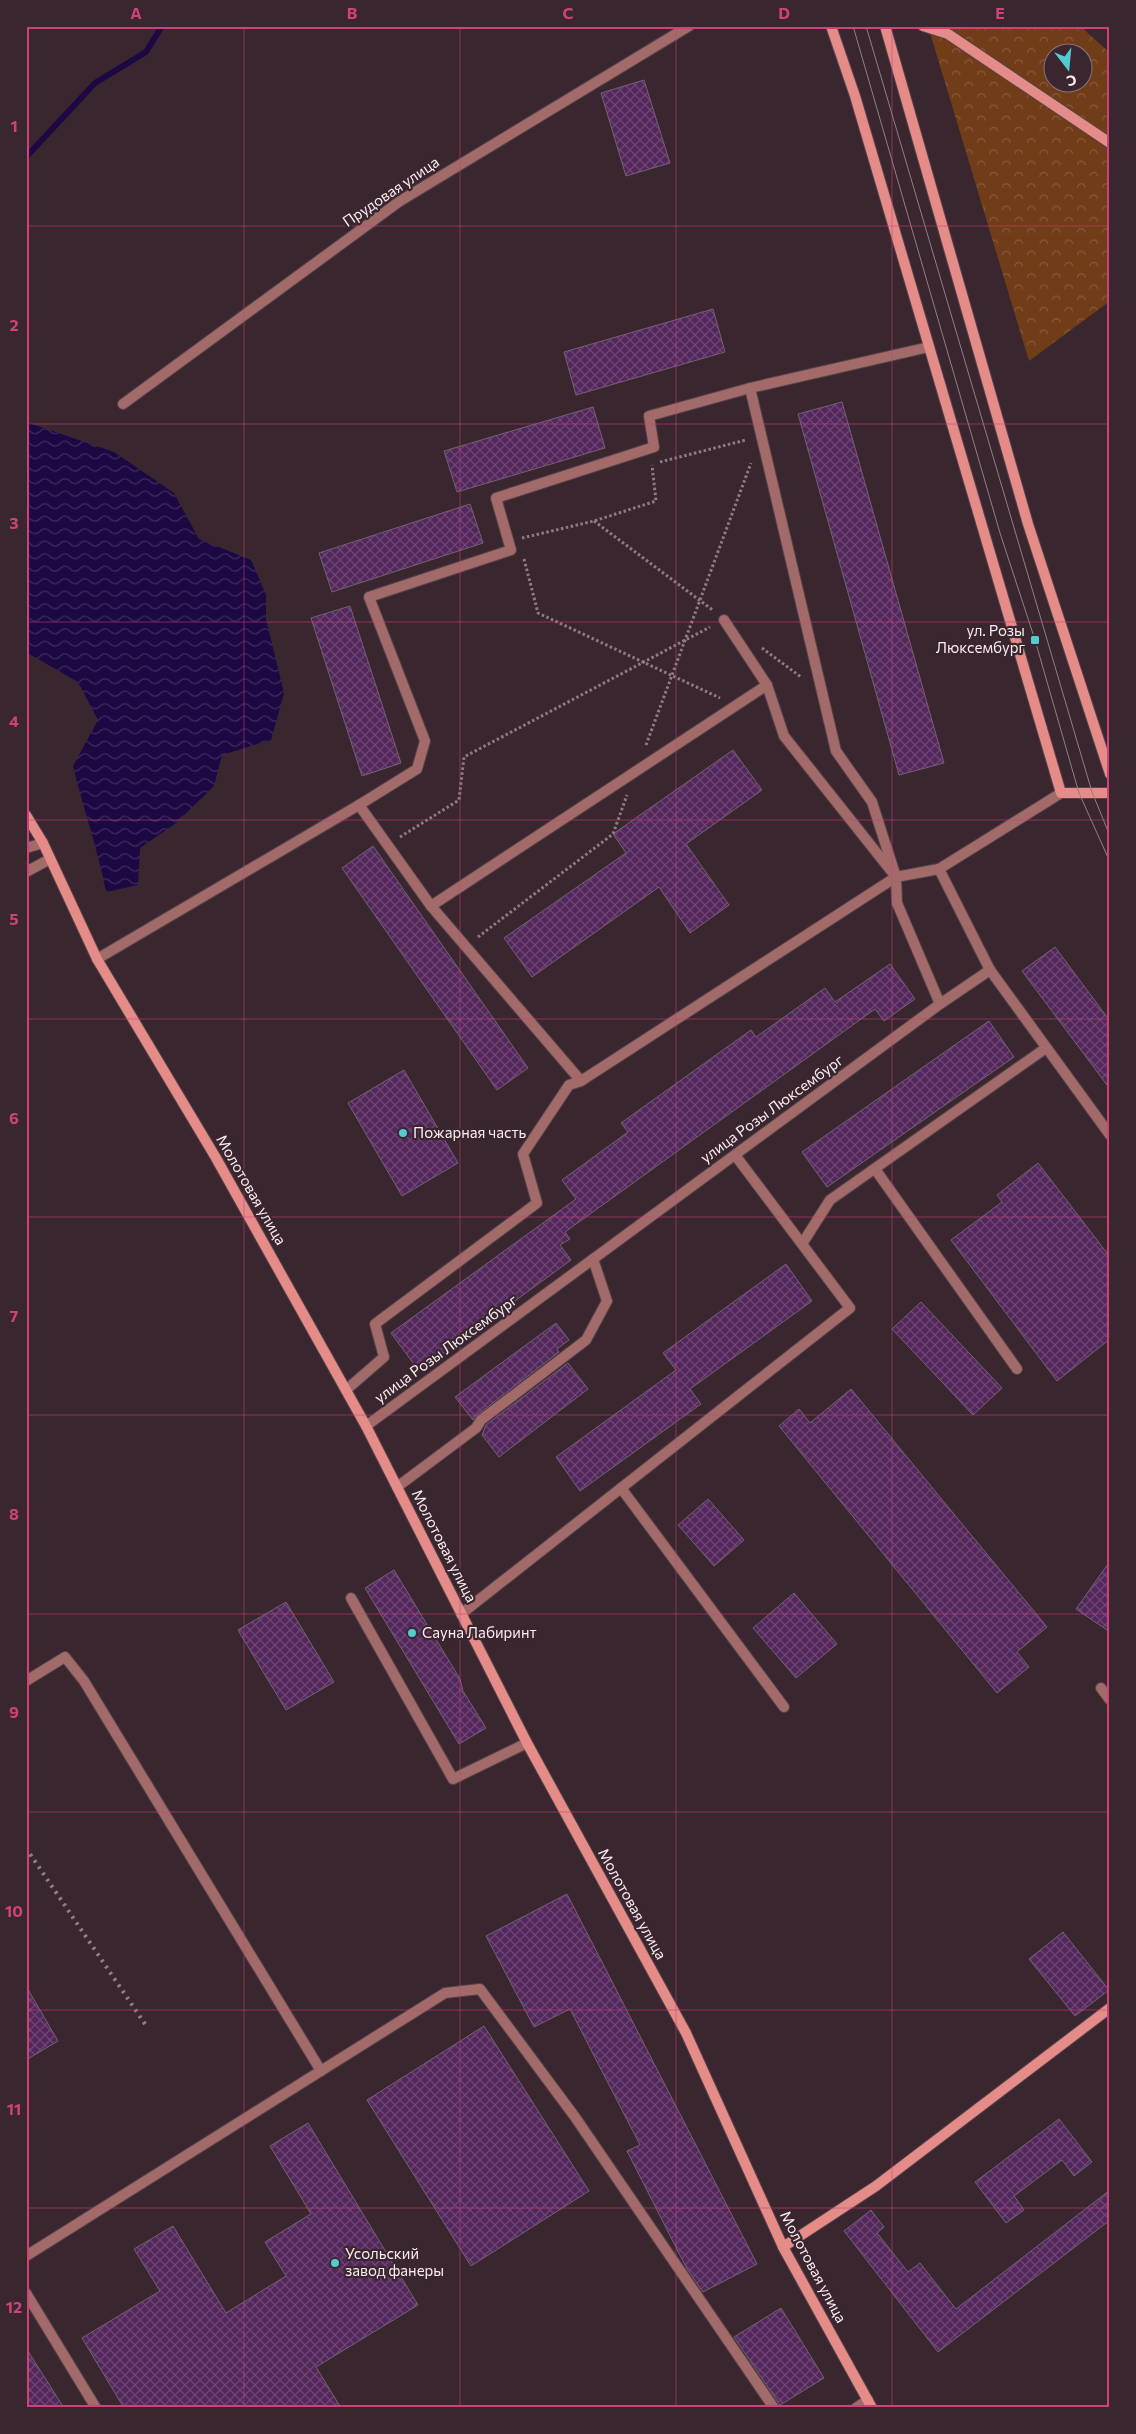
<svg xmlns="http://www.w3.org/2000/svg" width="1136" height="2434" viewBox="0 0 1136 2434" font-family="Commissioner,sans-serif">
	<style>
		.park { fill: url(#park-crowns); fill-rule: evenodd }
		.water { fill: url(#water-waves) }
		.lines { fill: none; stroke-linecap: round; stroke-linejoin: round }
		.stream { stroke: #1c0843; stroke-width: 6 }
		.building { fill: url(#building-cross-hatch); stroke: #716273 }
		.lane-casing { stroke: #55424a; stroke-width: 12 }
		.street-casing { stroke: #55424a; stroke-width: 12 }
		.secondary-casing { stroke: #55424a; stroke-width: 12 }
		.path { stroke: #8e7c83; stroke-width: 3; stroke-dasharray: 2.5 2.5; stroke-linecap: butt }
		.lane { stroke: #a26a68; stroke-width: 10 }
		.street { stroke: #a26a68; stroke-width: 10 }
		.secondary { stroke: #e58c88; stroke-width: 10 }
		.tram { stroke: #917f87; stroke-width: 1 }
		.rail { stroke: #917f87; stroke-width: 4; stroke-dasharray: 2.5 5; stroke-linecap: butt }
		.grid { fill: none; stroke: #cd4279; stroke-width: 1; stroke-opacity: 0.55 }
		.poi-dot { fill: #52ccd0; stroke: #3a262f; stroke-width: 2 }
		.labels { text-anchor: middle; stroke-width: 4.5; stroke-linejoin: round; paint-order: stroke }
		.street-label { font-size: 15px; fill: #faecf1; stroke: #3a262f }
		.poi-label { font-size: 15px; fill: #faecf1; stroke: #3a262f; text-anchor: start }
		.neatline { fill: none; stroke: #cd4279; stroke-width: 2 }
		.grid-label { font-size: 16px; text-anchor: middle; font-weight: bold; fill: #cd4279 }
	</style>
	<defs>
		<pattern id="park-crowns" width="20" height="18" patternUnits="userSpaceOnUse" patternTransform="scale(1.25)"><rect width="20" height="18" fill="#713d19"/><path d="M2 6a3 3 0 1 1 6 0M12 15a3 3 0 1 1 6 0" fill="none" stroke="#86593b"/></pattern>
		<pattern id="water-waves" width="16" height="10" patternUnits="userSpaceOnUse" patternTransform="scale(1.25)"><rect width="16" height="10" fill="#1c0843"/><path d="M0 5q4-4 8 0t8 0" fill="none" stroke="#3e2c5f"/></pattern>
		<pattern id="building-cross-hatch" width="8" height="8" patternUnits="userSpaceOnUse" patternTransform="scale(1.25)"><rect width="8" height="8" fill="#54275c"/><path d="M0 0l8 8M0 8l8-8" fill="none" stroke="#6e4674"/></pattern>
	</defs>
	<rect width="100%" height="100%" fill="#3a262f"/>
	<path class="park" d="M 928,26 L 1080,26 L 1110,53 L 1110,301 L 1029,361 ZM 1054,52 L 1084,52 L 1084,82 L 1054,82 Z"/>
	<path class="water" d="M 26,422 L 114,452 L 174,493 L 199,539 L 251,560 L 266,595 L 266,619 L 284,693 L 271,740 L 222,755 L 214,786 L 176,823 L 140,848 L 138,885 L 106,892 C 98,849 83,808 73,766 L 98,720 L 78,682 L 26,652 Z"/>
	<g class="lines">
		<path class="stream" d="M 26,157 L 95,83 L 146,52 L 162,26"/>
	</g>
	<g class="building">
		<path d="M 644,80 L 670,163 L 626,176 L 601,93 Z"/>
		<path d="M 713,309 L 725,352 L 576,395 L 564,352 Z"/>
		<path d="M 842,402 L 944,763 L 899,775 L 798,414 Z"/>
		<path d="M 593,407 L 605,448 L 457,492 L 444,451 Z"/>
		<path d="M 470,504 L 483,543 L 332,592 L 319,553 Z"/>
		<path d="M 350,606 L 401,763 L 362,776 L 311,618 Z"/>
		<path d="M 733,750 L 762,790 L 686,844 L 729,905 L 690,933 L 659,887 L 532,977 L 504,938 L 626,853 L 613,834 Z"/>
		<path d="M 373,846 L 528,1068 L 497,1090 L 342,868 Z"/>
		<path d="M 1055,947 L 1110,1021 L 1110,1089 L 1022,971 Z"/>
		<path d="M 890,964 L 915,999 L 884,1021 L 875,1009 L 565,1232 L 570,1239 L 560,1245 L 571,1260 L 419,1371 L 391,1333 L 576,1199 L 562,1180 L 628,1132 L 621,1123 L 751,1030 L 756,1037 L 825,988 L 835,1002 Z"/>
		<path d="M 989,1021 L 1014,1057 L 827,1187 L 802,1152 Z"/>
		<path d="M 404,1070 L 458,1163 L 402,1196 L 348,1103 Z"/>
		<path d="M 1038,1163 L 1110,1257 L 1110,1339 L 1057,1381 L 951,1240 L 1002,1202 L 997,1195 Z"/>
		<path d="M 786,1264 L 812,1301 L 690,1389 L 701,1404 L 580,1491 L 556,1457 L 676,1370 L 663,1353 Z"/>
		<path d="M 921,1302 L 1002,1388 L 973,1415 L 892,1329 Z"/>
		<path d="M 556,1323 L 569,1340 L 557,1349 L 559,1352 L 477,1415 L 473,1420 L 455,1397 Z"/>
		<path d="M 568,1363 L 588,1389 L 499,1457 L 482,1435 L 486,1425 Z"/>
		<path d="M 851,1389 L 1047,1627 L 1017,1652 L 1029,1667 L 997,1693 L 779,1426 L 799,1409 L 810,1423 Z"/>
		<path d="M 708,1499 L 744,1540 L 714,1566 L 678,1525 Z"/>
		<path d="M 1110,1561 L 1110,1632 L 1076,1609 Z"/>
		<path d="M 394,1570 L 460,1679 L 463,1691 L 486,1728 L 459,1744 L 365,1588 Z"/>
		<path d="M 794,1593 L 837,1644 L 796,1678 L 753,1628 Z"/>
		<path d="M 286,1602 L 334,1682 L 286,1710 L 238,1630 Z"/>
		<path d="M 567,1894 L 757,2264 L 703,2292 L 687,2269 L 627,2151 L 640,2145 L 570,2009 L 534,2027 L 486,1936 Z"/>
		<path d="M 1063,1932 L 1109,1990 L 1075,2016 L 1029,1959 Z"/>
		<path d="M 26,1986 L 58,2041 L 26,2060 Z"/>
		<path d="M 484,2026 L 589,2191 L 471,2266 L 367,2100 Z"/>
		<path d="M 1059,2119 L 1092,2162 L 1074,2176 L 1062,2160 L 1014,2196 L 1024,2210 L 1006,2223 L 975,2182 Z"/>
		<path d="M 308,2123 L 418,2305 L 316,2367 L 341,2408 L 124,2408 L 82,2338 L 160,2291 L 134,2249 L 173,2226 L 226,2313 L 286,2276 L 265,2242 L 311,2214 L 270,2146 Z"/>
		<path d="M 1110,2190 L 1110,2220 L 938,2352 L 844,2231 L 871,2210 L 884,2227 L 877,2233 L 908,2272 L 920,2263 L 956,2309 Z"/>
		<path d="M 781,2308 L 824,2378 L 780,2405 L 734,2337 Z"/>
		<path d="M 26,2348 L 64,2408 L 26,2408 Z"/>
	</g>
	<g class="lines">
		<g class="lane-casing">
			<g id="lane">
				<path d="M 929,347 L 750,388 L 836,751 L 872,802 L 896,877 L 897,903 L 940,1004"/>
				<path d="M 724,620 L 767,685 L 784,736 L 892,872"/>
				<path d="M 359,805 L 417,769 L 425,741 L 369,597 L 511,550 L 496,498 L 654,447 L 649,416 L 750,388"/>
				<path d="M 26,848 L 43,843"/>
				<path d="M 26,872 L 50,859"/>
				<path d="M 431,906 L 767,685"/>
				<path d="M 97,959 L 359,805 L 431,906 L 581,1081 L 896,877 L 939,869"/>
				<path d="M 346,1390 L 384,1357 L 375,1324 L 537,1203 L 523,1154 L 569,1085 L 581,1081"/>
				<path d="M 397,1487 L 476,1428 L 481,1420 L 586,1340 L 607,1301 L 593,1259"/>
				<path d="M 351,1598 L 453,1779 L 527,1743"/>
				<path d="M 26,1681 L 65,1657 L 84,1681 L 321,2071"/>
				<path d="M 26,2256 L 445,1993 L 480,1989 L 575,2117 L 774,2408"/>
				<path d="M 26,2293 L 96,2408"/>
				<path d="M 856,2408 L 868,2400"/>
			</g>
		</g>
		<g class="street-casing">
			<g id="street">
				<path d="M 123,404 L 400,201 L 689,26"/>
				<path d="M 1061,793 L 939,869 L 990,970 L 1110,1135"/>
				<path d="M 875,1169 L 1017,1369"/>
				<path d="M 802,1244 L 830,1200 L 1046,1048"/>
				<path d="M 366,1426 L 940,1004 L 990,970"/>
				<path d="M 621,1488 L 784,1707"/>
				<path d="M 461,1614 L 850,1308 L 735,1155"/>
				<path d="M 1101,1688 L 1110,1700"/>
			</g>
		</g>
		<g class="secondary-casing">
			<g id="secondary">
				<path d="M 831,26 L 855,96 L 1061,793 L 1110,793"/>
				<path d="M 885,26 L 1028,524 L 1110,774"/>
				<path d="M 923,26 L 948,34 L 1110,143"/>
				<path d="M 26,815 L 43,843 L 97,959 L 216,1158 L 366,1426 L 527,1743 L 686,2033 L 783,2247 L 872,2408"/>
				<path d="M 783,2247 L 876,2186 L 1110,2008"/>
			</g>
		</g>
		<g class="path">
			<path d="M 660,462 L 746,440"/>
			<path d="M 594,521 L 714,611"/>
			<path d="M 522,538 L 594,521 L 656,501 L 652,465"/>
			<path d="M 524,559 L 538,613 L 720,698"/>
			<path d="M 762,648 L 801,677"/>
			<path d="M 646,745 L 751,463"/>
			<path d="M 400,837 L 459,800 L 464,757 L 710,627"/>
			<path d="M 478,937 L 613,834 L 627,795"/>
		</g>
		<use href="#lane" class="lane"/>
		<use href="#street" class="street"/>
		<use href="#secondary" class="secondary"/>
		<g class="tram">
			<path d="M 853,26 L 1000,533 L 1035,640 L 1079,793 L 1110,862"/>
			<path d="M 866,26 L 1092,792 L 1110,836"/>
		</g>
		<path class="rail" d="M 26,1848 L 147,2027"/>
	</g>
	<path class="grid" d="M 244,26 L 244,2408M 460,26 L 460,2408M 676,26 L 676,2408M 892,26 L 892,2408M 26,226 L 1110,226M 26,424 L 1110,424M 26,622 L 1110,622M 26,820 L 1110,820M 26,1019 L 1110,1019M 26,1217 L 1110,1217M 26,1415 L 1110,1415M 26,1614 L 1110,1614M 26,1812 L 1110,1812M 26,2010 L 1110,2010M 26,2208 L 1110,2208"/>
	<g class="poi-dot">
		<rect x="1030" y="635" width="10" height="10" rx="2.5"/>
		<circle cx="403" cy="1133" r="5"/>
		<circle cx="412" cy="1633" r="5"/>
		<circle cx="335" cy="2263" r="5"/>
	</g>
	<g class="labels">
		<g class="street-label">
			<text transform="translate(391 192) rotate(-34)" y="5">Прудовая улица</text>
			<text transform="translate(772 1109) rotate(-36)" y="5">улица Розы Люксембург</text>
			<text transform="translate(251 1190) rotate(60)" y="5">Молотовая улица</text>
			<text transform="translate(446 1349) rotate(-36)" y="5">улица Розы Люксембург</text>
			<text transform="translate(444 1546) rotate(63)" y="5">Молотовая улица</text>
			<text transform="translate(632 1904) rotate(61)" y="5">Молотовая улица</text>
			<text transform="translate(813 2267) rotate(62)" y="5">Молотовая улица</text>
		</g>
		<g class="poi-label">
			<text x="1025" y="636" text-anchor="end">ул. Розы<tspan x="1025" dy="17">Люксембург</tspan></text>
			<text x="413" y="1138">Пожарная часть</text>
			<text x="422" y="1638">Сауна Лабиринт</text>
			<text x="345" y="2259">Усольский<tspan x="345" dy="17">завод фанеры</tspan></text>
		</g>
	</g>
	<rect width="1136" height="2434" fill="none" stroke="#3a262f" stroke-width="55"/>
	<g transform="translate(1068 68) rotate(164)"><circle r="24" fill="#3a262f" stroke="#87757d"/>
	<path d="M0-4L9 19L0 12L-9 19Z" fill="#52ccd0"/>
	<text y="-8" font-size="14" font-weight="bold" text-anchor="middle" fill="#faecf1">С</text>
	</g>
	<rect x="28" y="28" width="1080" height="2378" class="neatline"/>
	<g class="grid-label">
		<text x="136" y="19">A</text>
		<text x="352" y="19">B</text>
		<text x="568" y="19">C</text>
		<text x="784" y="19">D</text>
		<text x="1000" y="19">E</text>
		<text x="14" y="132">1</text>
		<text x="14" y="331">2</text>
		<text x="14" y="529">3</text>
		<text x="14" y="727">4</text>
		<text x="14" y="925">5</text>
		<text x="14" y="1124">6</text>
		<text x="14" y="1322">7</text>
		<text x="14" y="1520">8</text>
		<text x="14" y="1718">9</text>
		<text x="14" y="1917">10</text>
		<text x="14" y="2115">11</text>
		<text x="14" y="2313">12</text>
	</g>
</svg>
